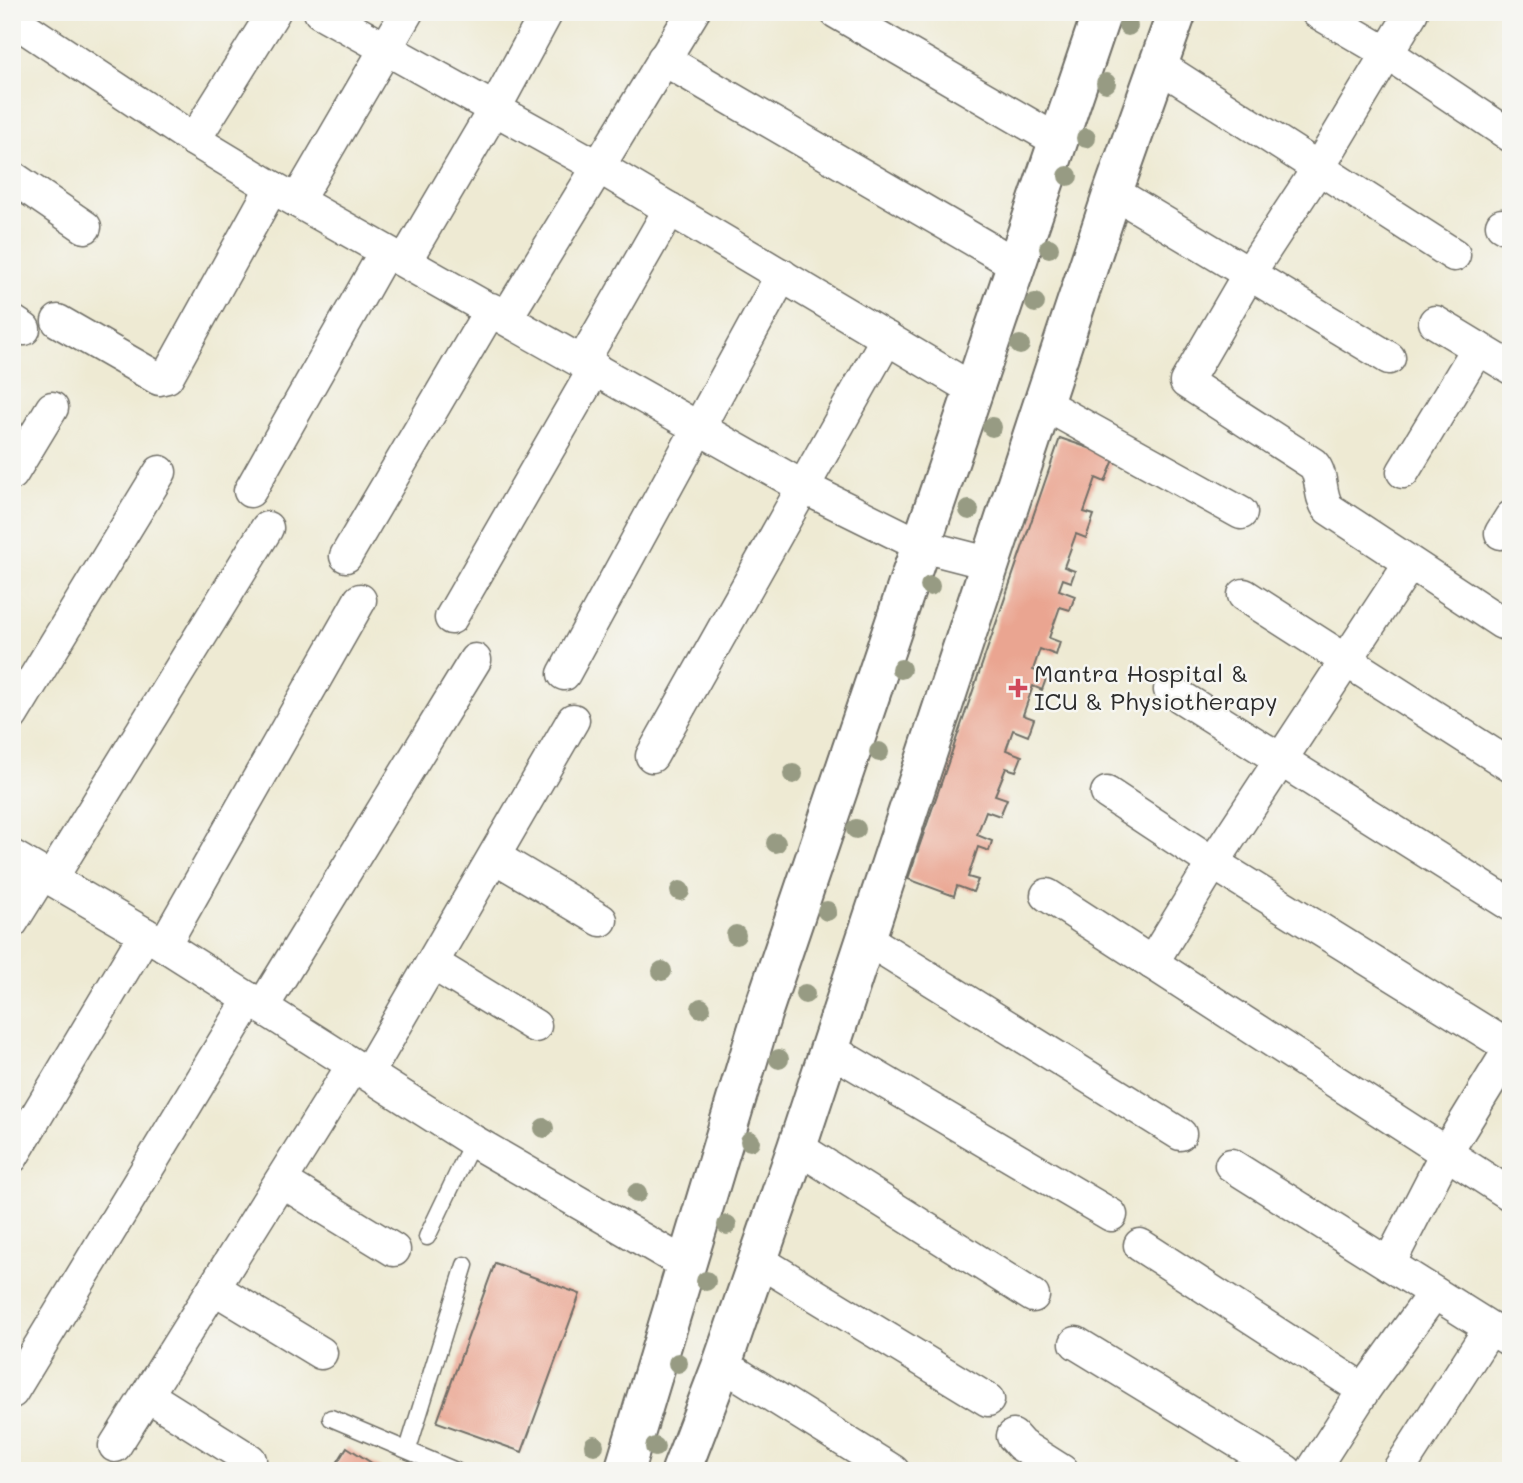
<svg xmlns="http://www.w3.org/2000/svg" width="1523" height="1483" viewBox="0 0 1523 1483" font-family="Mali,sans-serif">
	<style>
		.building { fill: #eaa591 }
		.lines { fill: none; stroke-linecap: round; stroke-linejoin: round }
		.service-casing { stroke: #6f6e66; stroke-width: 19 }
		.minor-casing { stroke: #6f6e66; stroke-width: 35 }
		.tertiary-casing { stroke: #6f6e66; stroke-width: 42 }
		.service { stroke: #fff; stroke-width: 16 }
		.minor { stroke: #fff; stroke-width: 32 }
		.tertiary { stroke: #fff; stroke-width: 38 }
		.tree { fill: #979b83 }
		.poi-dot { fill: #d1495b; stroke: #f6f6f2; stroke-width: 2.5 }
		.labels { text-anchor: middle; stroke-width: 5; stroke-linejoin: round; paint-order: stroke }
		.poi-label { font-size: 24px; fill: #2b2b2b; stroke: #f6f6f2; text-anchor: start }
	</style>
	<rect width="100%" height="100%" fill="#f6f6f2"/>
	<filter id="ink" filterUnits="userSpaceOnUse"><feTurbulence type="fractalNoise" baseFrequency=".0143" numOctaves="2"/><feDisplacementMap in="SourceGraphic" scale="14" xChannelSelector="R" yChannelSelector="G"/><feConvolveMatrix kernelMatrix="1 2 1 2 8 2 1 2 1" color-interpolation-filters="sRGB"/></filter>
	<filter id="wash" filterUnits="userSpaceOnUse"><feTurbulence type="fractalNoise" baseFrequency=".00686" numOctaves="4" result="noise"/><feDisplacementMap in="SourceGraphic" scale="28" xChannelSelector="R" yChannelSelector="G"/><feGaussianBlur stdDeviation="1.57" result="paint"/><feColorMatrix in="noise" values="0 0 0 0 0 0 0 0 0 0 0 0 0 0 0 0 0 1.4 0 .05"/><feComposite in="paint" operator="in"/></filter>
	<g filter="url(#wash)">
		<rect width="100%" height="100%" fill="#eeead3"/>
		<g id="blocks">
			<g class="building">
				<path d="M 1060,438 L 1115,457 L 1105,482 L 1096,478 L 1084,512 L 1094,515 L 1086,538 L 1076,534 L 1064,567 L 1075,571 L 1071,582 L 1063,579 L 1059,590 L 1075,596 L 1070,610 L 1060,607 L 1049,638 L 1060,642 L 1056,655 L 1040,649 L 1033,670 L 1047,676 L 1042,690 L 1033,686 L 1023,715 L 1034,719 L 1028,736 L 1013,730 L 1006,750 L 1022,756 L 1016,771 L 1006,768 L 995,795 L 1007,799 L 1000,816 L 986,811 L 977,835 L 992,841 L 989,851 L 978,847 L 968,877 L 978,880 L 973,892 L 957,886 L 954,896 L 908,879 Z"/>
				<path d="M 495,1263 L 580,1294 L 522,1452 L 437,1422 Z"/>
				<path d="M 347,1447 L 384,1471 L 332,1471 Z"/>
			</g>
		</g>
	</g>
	<g filter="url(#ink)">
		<use href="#blocks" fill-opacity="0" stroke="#6f6e66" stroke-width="2"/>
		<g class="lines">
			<g class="service-casing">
				<g id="service">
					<path d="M 427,1237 L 473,1141"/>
					<path d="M 331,1418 L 456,1471"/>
					<path d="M 408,1449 L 465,1265"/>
				</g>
			</g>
			<g class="minor-casing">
				<g id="minor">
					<path d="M 320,12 L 599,167 L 974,390"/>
					<path d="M 836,12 L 1058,141"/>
					<path d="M 1317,12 L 1387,53 L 1511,136"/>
					<path d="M 1412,12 L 1319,167 L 1250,272 L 1186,382 L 1313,464 C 1324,476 1318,496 1329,509 L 1502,623"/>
					<path d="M 12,19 L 194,140 L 272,187 L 805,488 L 922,546 L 992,564"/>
					<path d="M 663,59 L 1017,265"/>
					<path d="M 1158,65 L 1454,255"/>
					<path d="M 194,140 L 274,12"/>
					<path d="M 12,177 L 85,227"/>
					<path d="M 1113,192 L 1389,358"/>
					<path d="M 297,201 L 407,12"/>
					<path d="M 1502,225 L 1511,230"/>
					<path d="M 405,261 L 495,108 L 547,12"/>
					<path d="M 506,318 L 693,12"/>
					<path d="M 12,321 L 24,329"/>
					<path d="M 58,321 L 159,379 L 167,377 L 272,187"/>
					<path d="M 1435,322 L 1511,368"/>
					<path d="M 583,361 L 670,209"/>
					<path d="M 1044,404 L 1241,513"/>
					<path d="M 1403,472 L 1478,348"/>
					<path d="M 12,474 L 52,408"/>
					<path d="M 250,491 L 385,252"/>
					<path d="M 1501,533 L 1511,517"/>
					<path d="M 346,556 L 491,309"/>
					<path d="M 1244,595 L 1511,766"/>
					<path d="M 451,618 L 595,368"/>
					<path d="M 564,674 L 782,275"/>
					<path d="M 1170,690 L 1511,905"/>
					<path d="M 12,715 L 160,472"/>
					<path d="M 652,756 L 887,338"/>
					<path d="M 1107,793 L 1213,863 L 1511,1048"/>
					<path d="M 12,856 L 164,945 L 473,1141 L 685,1264"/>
					<path d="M 495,857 L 601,920"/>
					<path d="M 51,879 L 267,528"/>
					<path d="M 1047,895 L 1511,1195"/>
					<path d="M 12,922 L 42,874"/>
					<path d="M 865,938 L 1180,1134"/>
					<path d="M 164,945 L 360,600"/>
					<path d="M 432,963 L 535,1026"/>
					<path d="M 1152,963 L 1213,863 L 1410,563"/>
					<path d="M 263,1006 L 475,660"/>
					<path d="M 829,1049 L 1111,1215"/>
					<path d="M 368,1073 L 573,720"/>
					<path d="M 797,1147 L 1033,1296"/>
					<path d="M 12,1157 L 145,934"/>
					<path d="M 1231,1165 L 1511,1341"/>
					<path d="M 281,1181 L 394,1250"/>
					<path d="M 1140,1245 L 1364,1390"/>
					<path d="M 756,1259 L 988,1400"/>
					<path d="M 1389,1264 L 1446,1153 L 1511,1047"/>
					<path d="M 214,1288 L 321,1353"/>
					<path d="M 1076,1343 L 1286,1471"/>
					<path d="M 722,1364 L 893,1471"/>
					<path d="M 12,1392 L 250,999"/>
					<path d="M 147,1395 L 250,1460"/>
					<path d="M 1013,1436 L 1021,1445 L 1062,1471"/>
					<path d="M 115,1446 L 353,1065"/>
					<path d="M 1312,1471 L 1364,1390 L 1434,1293"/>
					<path d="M 1398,1471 L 1490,1328"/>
				</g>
			</g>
			<g class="tertiary-casing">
				<g id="tertiary">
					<path d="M 624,1471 L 762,1014 L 1102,12"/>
					<path d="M 681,1471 L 722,1364 L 797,1147 L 1113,192 L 1177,12"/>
				</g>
			</g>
			<use href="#service" class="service"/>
			<use href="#minor" class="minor"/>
			<use href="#tertiary" class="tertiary"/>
		</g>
		<g class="tree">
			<circle cx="1128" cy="26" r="10"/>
			<circle cx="1106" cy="83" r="10"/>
			<circle cx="1086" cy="138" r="10"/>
			<circle cx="1068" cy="176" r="10"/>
			<circle cx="1049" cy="248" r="10"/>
			<circle cx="1035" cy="303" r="10"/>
			<circle cx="1020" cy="345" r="10"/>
			<circle cx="992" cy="427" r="10"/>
			<circle cx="969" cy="510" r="10"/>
			<circle cx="930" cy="586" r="10"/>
			<circle cx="901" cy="669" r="10"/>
			<circle cx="879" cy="752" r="10"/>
			<circle cx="793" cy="774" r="10"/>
			<circle cx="856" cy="829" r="10"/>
			<circle cx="776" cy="843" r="10"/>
			<circle cx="680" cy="891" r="10"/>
			<circle cx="827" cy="911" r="10"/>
			<circle cx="736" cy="935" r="10"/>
			<circle cx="662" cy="971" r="10"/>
			<circle cx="805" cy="994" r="10"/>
			<circle cx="701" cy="1008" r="10"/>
			<circle cx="779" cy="1059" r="10"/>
			<circle cx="544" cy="1128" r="10"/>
			<circle cx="750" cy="1141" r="10"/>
			<circle cx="637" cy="1193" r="10"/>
			<circle cx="727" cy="1225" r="10"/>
			<circle cx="706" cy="1281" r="10"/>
			<circle cx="678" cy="1363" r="10"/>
			<circle cx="594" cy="1445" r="10"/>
			<circle cx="655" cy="1447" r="10"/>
		</g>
	</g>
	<path class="poi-dot" d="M1014.5 677.5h7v7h7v7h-7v7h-7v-7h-7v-7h7z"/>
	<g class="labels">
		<g class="poi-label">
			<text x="1034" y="682">Mantra Hospital &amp;<tspan x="1034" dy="28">ICU &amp; Physiotherapy</tspan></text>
		</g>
	</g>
	<rect width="1523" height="1483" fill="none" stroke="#f6f6f2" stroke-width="42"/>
</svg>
